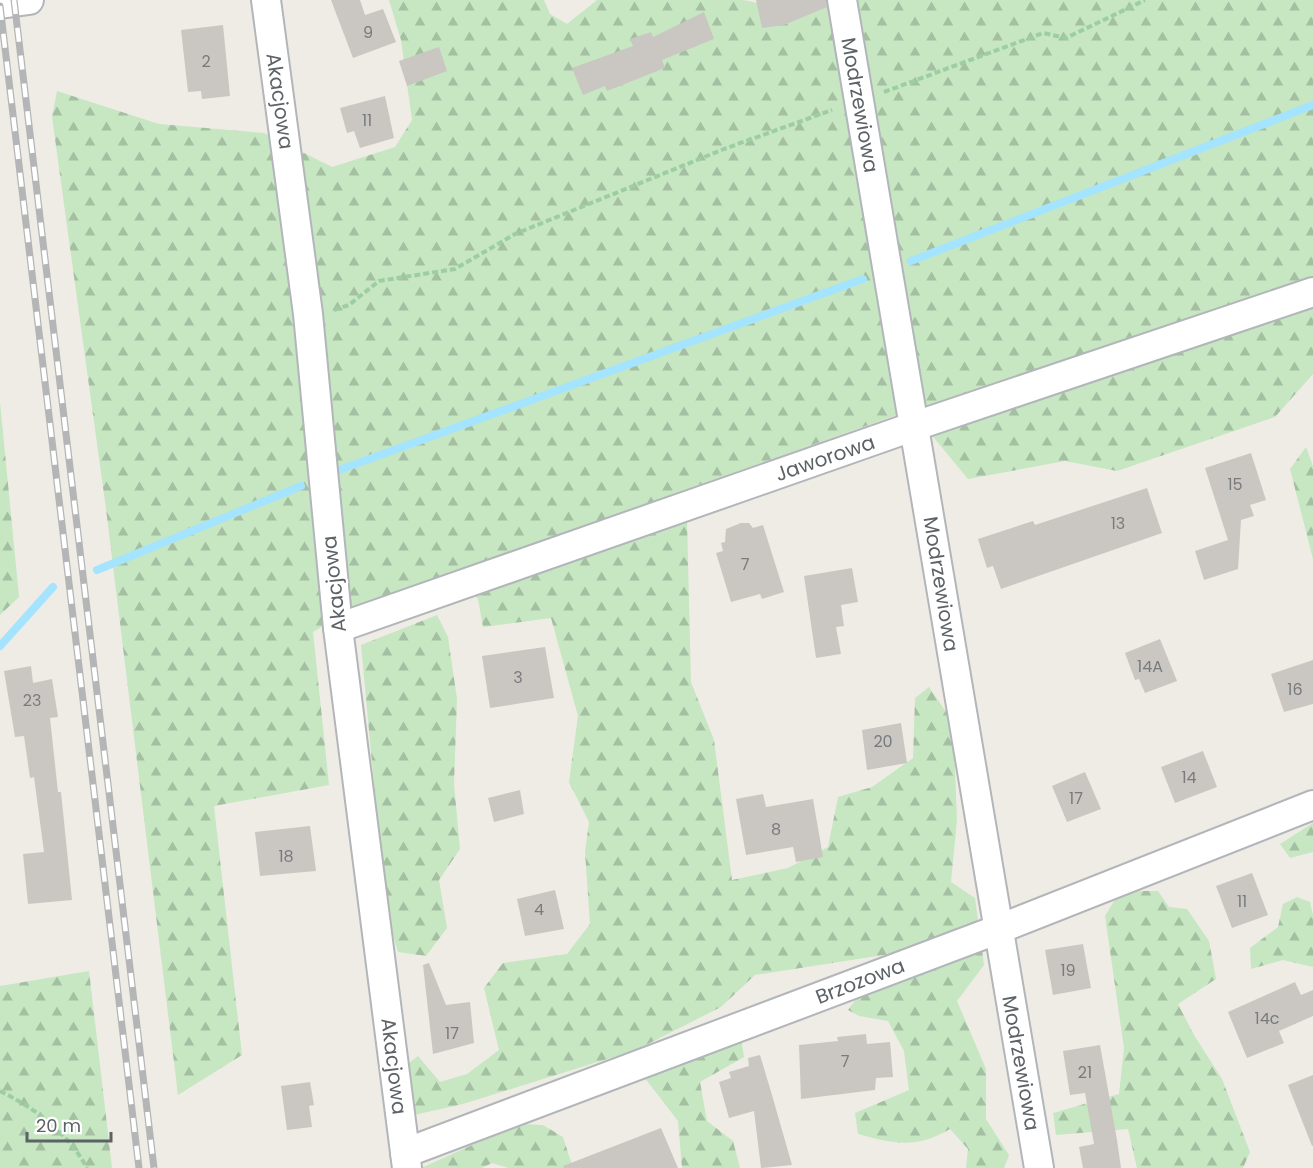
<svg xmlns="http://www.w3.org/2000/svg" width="1313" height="1168" viewBox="0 0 1313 1168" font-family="Poppins,sans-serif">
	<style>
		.forest { fill: url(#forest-firs) }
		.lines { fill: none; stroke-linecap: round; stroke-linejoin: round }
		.stream { stroke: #a5e4ff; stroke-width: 8 }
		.building { fill: #cac7c2 }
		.street-casing { stroke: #b2b6ba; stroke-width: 32 }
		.path { stroke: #9dcea3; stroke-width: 4; stroke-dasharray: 6 3; stroke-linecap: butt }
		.street { stroke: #fff; stroke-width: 28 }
		.rail-casing { stroke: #b4b5b6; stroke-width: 7 }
		.rail { stroke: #fff; stroke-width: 4.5; stroke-dasharray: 14; stroke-linecap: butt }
		.labels { text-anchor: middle; stroke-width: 4.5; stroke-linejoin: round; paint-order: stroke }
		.number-label { font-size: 16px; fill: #787b7d }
		.street-label { font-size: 20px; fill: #5d6266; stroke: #fff }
	</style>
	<defs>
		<pattern id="forest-firs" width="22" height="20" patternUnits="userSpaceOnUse" patternTransform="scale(1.5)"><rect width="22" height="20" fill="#c6e7c1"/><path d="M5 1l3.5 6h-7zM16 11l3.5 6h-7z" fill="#a4bfa1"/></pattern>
	</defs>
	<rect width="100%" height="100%" fill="#efece5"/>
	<g class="forest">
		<path d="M 389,0 L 544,0 L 550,14 L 567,24 L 597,0 L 743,0 L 803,12 L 847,0 L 1313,0 L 1313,374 L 1275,417 L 1117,471 L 1065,461 L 968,479 L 911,410 L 673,494 L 687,521 L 691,682 L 714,740 L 732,880 L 788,868 L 828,847 L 838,797 L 872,787 L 913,758 L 915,698 L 929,687 L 953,722 L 957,820 L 951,882 L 975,898 L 984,965 L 957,1001 L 986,1069 L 986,1119 L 1009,1155 L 1004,1168 L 966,1168 L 968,1149 L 950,1129 C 916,1149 894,1144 858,1134 L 855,1113 L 909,1090 L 904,1051 L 888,1021 L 859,1016 L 848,1010 L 890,954 L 755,975 L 721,1007 L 636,1050 L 463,1104 L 414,1115 L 409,1063 L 418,1056 L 440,1082 L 467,1074 L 499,1050 L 484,988 L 503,963 L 567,954 L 590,924 L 585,852 L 589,822 L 569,782 L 578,716 L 551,618 L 483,627 L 478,599 L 455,572 L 361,604 L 313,632 L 329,785 L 214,806 L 242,1055 L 178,1095 L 106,509 L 52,117 L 57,91 L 159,124 L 264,133 L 332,167 L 395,147 L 412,120 L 401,40 Z"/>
		<path d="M 0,402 L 19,597 L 0,615 Z"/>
		<path d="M 1306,447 L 1313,466 L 1313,559 L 1290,469 Z"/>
		<path d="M 437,615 L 448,637 L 457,699 L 454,784 L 460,849 L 439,880 L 447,928 L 426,956 L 398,952 L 386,912 L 361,645 Z"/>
		<path d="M 1313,823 L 1313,852 L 1290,858 L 1280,844 Z"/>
		<path d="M 1120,891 L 1158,891 L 1169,907 L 1187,909 L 1209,941 L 1216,979 L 1178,1004 L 1194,1035 L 1222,1079 L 1250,1152 L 1243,1168 L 1137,1168 L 1128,1129 L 1056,1135 L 1053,1113 L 1119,1094 L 1124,1048 L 1105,916 Z"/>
		<path d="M 1297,897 L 1310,902 L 1313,915 L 1313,967 L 1283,960 L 1251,969 L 1250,948 L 1278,927 L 1283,904 Z"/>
		<path d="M 89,971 L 112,1168 L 0,1168 L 0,986 Z"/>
		<path d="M 741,1038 L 744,1057 L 700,1082 L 707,1121 L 733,1141 L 740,1168 L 682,1168 L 678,1121 L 644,1077 Z"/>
		<path d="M 519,1124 L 543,1125 L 563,1137 L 573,1168 L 508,1168 L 492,1163 L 482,1168 L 421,1168 Z"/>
	</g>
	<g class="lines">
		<g class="stream">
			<path d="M 911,261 L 1313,105"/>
			<path d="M 339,470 L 863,279"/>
			<path d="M 97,570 L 301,486"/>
			<path d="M 0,646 L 53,587"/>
		</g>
	</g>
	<g class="building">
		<path d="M 331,0 L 360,0 L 365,15 L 383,9 L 396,42 L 353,58 Z"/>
		<path d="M 756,0 L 826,0 L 827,7 L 784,25 L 762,28 Z"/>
		<path d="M 704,12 L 714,39 L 662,60 L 665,68 L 607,91 L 605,86 L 583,95 L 572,68 L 633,46 L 630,39 L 651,32 L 653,37 Z"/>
		<path d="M 223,25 L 230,96 L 202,99 L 201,91 L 188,92 L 181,30 Z"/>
		<path d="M 439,47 L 447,71 L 407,86 L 399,61 Z"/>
		<path d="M 385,96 L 394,138 L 360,148 L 354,131 L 347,133 L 340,108 Z"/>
		<path d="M 1251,453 L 1266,500 L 1250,505 L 1254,516 L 1241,520 L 1238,569 L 1204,580 L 1195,551 L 1228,540 L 1205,468 Z"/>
		<path d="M 1147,488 L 1162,533 L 1001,589 L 993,566 L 987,568 L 978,539 L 1033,521 L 1035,525 Z"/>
		<path d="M 741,523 L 749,523 L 753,528 L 763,525 L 784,592 L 762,599 L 760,594 L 731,602 L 716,553 L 723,551 L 721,543 L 725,542 L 726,529 Z"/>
		<path d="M 852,568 L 858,602 L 841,605 L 844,626 L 836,627 L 841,654 L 816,658 L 804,576 Z"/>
		<path d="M 1160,639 L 1177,681 L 1145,693 L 1139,679 L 1135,680 L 1125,653 Z"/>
		<path d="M 545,647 L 554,698 L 490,708 L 482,656 Z"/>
		<path d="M 1313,660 L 1313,704 L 1284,712 L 1271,674 Z"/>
		<path d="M 31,666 L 33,683 L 52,679 L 58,717 L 50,718 L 58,792 L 61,792 L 72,900 L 28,904 L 23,854 L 44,852 L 34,777 L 30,778 L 24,736 L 15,737 L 4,671 Z"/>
		<path d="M 901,723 L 907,763 L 867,770 L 862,730 Z"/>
		<path d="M 1203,751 L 1217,787 L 1175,803 L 1161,767 Z"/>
		<path d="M 1085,772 L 1101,809 L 1067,822 L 1052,786 Z"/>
		<path d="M 520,790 L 524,814 L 494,822 L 488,798 Z"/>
		<path d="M 763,794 L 766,807 L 813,799 L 823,857 L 796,862 L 793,847 L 746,855 L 736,799 Z"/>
		<path d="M 310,826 L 316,871 L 260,876 L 255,832 Z"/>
		<path d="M 1252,873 L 1268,915 L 1232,928 L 1216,886 Z"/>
		<path d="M 555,890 L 564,929 L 525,936 L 517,899 Z"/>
		<path d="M 1083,944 L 1091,988 L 1053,995 L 1045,950 Z"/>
		<path d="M 429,963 L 446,1005 L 470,1002 L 474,1043 L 433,1054 L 423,965 Z"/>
		<path d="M 1295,982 L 1301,995 L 1313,990 L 1313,1016 L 1279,1031 L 1284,1043 L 1247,1058 L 1228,1012 Z"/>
		<path d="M 866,1034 L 867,1044 L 890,1042 L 893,1077 L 876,1078 L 875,1090 L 801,1099 L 799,1045 L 838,1041 L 837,1037 Z"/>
		<path d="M 1100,1045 L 1117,1140 L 1121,1168 L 1083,1168 L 1079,1147 L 1094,1144 L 1085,1093 L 1070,1095 L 1063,1051 Z"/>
		<path d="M 760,1055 L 772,1095 L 792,1165 L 761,1168 L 754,1111 L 729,1118 L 719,1082 L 731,1078 L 729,1072 L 749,1066 L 748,1058 Z"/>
		<path d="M 1313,1075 L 1313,1146 L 1312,1146 L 1288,1085 Z"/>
		<path d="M 310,1082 L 314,1105 L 309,1106 L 312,1127 L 287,1130 L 281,1086 Z"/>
		<path d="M 661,1128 L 678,1168 L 564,1168 L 563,1166 Z"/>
	</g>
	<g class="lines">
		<g class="street-casing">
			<g id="street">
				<path d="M 266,0 L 308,314 L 338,628 L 407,1168"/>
				<path d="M 842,0 L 1039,1168"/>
				<path d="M 0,4 L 29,0"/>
				<path d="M 338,628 L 915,426 L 1313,292"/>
				<path d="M 405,1153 L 999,929 L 1313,805"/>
			</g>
		</g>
		<g class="path">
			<path d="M 884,92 L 1043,33 L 1066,38 L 1145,0"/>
			<path d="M 334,310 L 349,305 L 379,281 L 455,269 L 515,234 L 724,149 L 832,110"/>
			<path d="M 0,1091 C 35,1108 68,1133 87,1168"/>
		</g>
		<use href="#street" class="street"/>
		<g class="rail-casing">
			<g id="rail">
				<path d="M 14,0 L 154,1168"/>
				<path d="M 0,6 L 139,1168"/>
			</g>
		</g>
		<use href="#rail" class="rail"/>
	</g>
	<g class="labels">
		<g class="number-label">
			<text x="368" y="38">9</text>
			<text x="206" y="67">2</text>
			<text x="367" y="126">11</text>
			<text x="1235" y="490">15</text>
			<text x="1118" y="529">13</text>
			<text x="745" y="570">7</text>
			<text x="1150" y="672">14A</text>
			<text x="518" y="683">3</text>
			<text x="1295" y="695">16</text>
			<text x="32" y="706">23</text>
			<text x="883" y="747">20</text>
			<text x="1189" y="783">14</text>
			<text x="1076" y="804">17</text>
			<text x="776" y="835">8</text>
			<text x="286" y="862">18</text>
			<text x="1242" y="907">11</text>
			<text x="539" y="915">4</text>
			<text x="1068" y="976">19</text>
			<text x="1267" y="1024">14c</text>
			<text x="452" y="1039">17</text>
			<text x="845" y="1067">7</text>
			<text x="1085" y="1078">21</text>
		</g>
		<g class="street-label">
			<text transform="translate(280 101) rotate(82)" y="7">Akacjowa</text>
			<text transform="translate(860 105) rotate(80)" y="7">Modrzewiowa</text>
			<text transform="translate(825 458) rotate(-19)" y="7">Jaworowa</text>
			<text transform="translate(334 584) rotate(-96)" y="7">Akacjowa</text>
			<text transform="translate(941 584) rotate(81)" y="7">Modrzewiowa</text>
			<text transform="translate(860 981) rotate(-21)" y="7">Brzozowa</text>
			<text transform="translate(1021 1063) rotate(80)" y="7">Modrzewiowa</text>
			<text transform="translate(394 1066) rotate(83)" y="7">Akacjowa</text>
		</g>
	</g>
	<path d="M27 1132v9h84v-9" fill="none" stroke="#5d6266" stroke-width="3"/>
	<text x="36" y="1132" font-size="18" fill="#5d6266" stroke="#ffffff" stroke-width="4.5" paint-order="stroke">20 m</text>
</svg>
